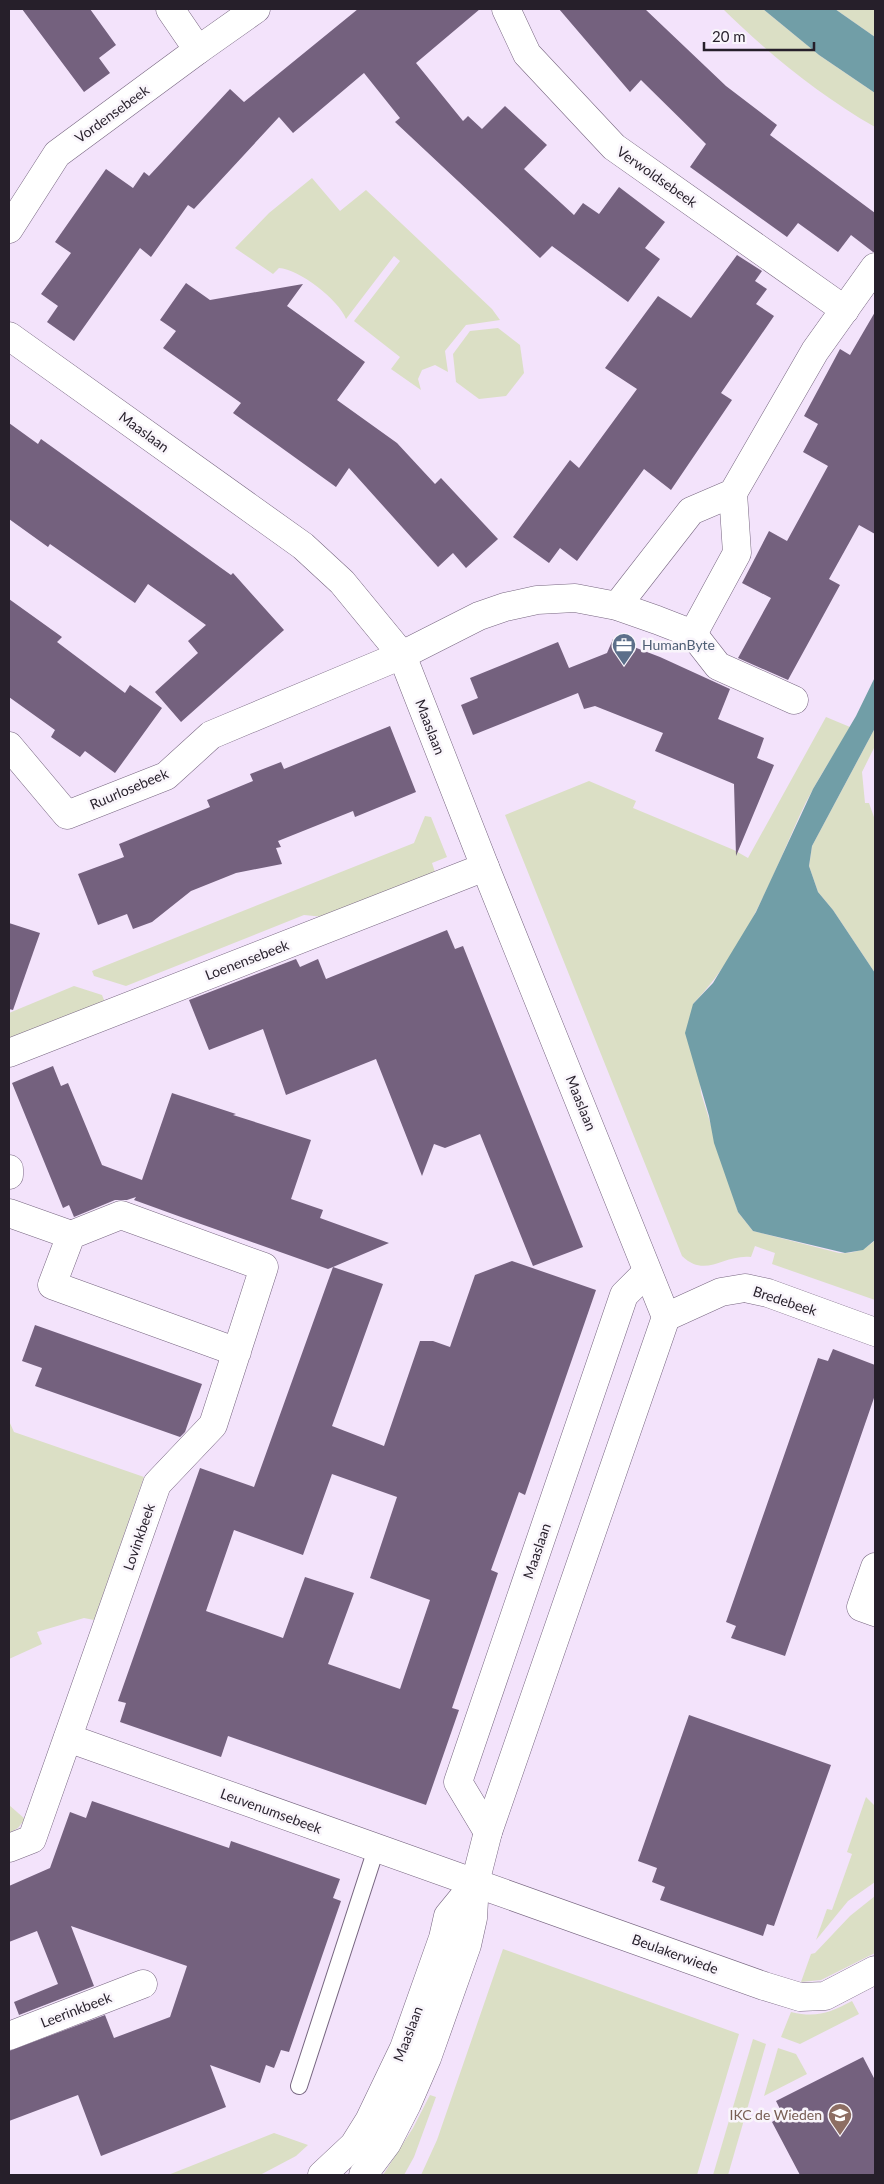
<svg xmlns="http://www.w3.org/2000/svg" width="884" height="2184" viewBox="0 0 884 2184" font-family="Lato,sans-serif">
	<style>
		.green { fill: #dbdfc5 }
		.water { fill: #719ea7 }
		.building { fill: #74617e; fill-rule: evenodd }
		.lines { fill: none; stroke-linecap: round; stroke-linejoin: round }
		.service-casing { stroke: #776680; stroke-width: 18 }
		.minor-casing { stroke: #776680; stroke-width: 29 }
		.tertiary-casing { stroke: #776680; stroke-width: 29 }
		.service { stroke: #fff; stroke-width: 16 }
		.minor { stroke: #fff; stroke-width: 28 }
		.tertiary { stroke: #fff; stroke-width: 28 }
		.labels { text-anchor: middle; stroke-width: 5; stroke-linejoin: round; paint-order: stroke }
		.street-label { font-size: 14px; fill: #261f2a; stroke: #f9f5fb }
		.service-label { font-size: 14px; fill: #4e5e75; stroke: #f9f5fb; text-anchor: start }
		.education-label { font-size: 14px; fill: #785e54; stroke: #f9f5fb; text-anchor: end }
	</style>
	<rect width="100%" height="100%" fill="#f3e3fb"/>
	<g class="green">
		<path d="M 723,9 L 763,9 L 819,55 L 875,93 L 875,127 C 819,95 769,54 723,9 Z"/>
		<path d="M 835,9 L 875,9 L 875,37 Z"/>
		<path d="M 312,178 L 340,211 L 366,190 L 492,309 L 500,320 L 466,325 L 445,351 L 448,372 L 435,365 L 422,370 L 418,379 L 421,390 L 391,369 L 400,357 L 354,321 L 400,261 L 394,256 L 346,319 C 339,300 299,269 279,268 L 273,274 L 235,248 L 269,213 Z"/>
		<path d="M 498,328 L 520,345 L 524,373 L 506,396 L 479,399 L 456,382 L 453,354 L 470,331 Z"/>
		<path d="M 826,717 L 850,727 C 833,757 813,785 799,817 C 770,882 744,951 693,1004 L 701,1093 L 738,1212 L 753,1231 L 839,1253 C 853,1254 866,1250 875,1240 L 875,1300 L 772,1264 L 775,1253 L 755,1246 L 751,1257 C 723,1254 706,1279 682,1256 L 505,815 L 589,781 L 636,801 L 633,808 L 734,850 L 748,858 Z"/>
		<path d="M 875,728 L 875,746 L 862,772 L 865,803 L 869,803 L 875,820 L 875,973 L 833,910 L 818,892 L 809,866 L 812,846 Z"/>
		<path d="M 425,816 L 431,817 L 447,857 L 432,863 L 435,872 L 324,917 L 304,915 L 126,986 L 94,976 L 92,971 L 414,843 Z"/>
		<path d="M 74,986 L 102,995 L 106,1005 L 9,1044 L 9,1013 Z"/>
		<path d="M 9,1421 L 14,1432 L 144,1477 L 94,1620 L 84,1618 L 37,1632 L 42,1644 L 9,1659 Z"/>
		<path d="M 866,1797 L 875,1806 L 875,1882 L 848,1901 L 816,1940 L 827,1909 L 832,1910 L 852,1854 L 847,1852 Z"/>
		<path d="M 9,1805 L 25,1819 L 18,1828 L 9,1833 Z"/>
		<path d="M 875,1896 L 875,1953 L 821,1980 L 801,1982 L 811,1954 L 815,1953 L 850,1916 Z"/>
		<path d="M 503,1949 L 739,2034 L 697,2175 L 421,2175 L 437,2140 Z"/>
		<path d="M 852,2001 L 859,2014 L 800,2044 L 781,2037 L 791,2012 C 817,2018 829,2013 852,2001 Z"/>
		<path d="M 753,2039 L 766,2044 L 728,2175 L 713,2175 Z"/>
		<path d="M 778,2048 L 796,2054 L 807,2074 L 764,2096 Z"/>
		<path d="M 430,2095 L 436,2097 L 414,2157 L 404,2175 L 383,2175 L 413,2128 Z"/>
		<path d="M 274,2133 L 308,2145 L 296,2156 L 260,2175 L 168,2175 Z"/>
	</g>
	<g class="water">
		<path d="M 763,9 L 835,9 L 875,37 L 875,93 L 819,55 Z"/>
		<path d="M 875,677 L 875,728 L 812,846 L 809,866 L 818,892 L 833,910 L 875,973 L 875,1240 L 863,1250 L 845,1253 L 753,1231 L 738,1212 L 714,1143 L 709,1116 L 685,1033 L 693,1004 L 713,983 L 756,912 L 813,789 L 856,716 Z"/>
	</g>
	<g class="building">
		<path d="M 22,9 L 90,9 L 116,45 L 99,58 L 110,73 L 84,92 Z"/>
		<path d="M 358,9 L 480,9 L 416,63 L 463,121 L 468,116 L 482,129 L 505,106 L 534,133 L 547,145 L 524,169 L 574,215 L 583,203 L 599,214 L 619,187 L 665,222 L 645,248 L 660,259 L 628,302 L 552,246 L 540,258 L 395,122 L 400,118 L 364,73 L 293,133 L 279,117 L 194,209 L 188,205 L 151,257 L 140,248 L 74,341 L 47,322 L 58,306 L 41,294 L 71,253 L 55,242 L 106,169 L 133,188 L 144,172 L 149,176 L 230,89 L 244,102 Z"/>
		<path d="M 559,9 L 645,9 L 726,86 L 777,125 L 770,135 L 875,213 L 875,252 L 873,252 L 851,235 L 838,252 L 798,223 L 787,237 L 690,167 L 706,144 L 641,80 L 630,92 Z"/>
		<path d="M 737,255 L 762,271 L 755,281 L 767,289 L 756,304 L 774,316 L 721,393 L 732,400 L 671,490 L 644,469 L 577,561 L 560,548 L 549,563 L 513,537 L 570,460 L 579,468 L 637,389 L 605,368 L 658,296 L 691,318 Z"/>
		<path d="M 186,283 L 210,300 L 303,284 L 287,306 L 365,362 L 337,400 L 397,443 L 435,484 L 441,478 L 498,539 L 466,568 L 453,553 L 438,567 L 349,468 L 336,487 L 233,413 L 241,403 L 163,348 L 176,331 L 160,320 Z"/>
		<path d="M 875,312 L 875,534 L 859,525 L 829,579 L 840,585 L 788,680 L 738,658 L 771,598 L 742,583 L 769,531 L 787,541 L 828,466 L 803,452 L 818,424 L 804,416 L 840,349 L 850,355 Z"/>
		<path d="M 9,423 L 38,444 L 41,439 L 231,575 L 233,573 L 284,630 L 181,722 L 155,692 L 198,653 L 188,641 L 206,625 L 148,584 L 135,603 L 50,544 L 48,547 L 9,519 Z"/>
		<path d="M 9,599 L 62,637 L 57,642 L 125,693 L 130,685 L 162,708 L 115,773 L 85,751 L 80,757 L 51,737 L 55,730 L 9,697 Z"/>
		<path d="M 613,639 L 660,657 L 730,689 L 718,719 L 764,738 L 757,758 L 774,765 L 736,856 L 734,784 L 655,751 L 663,733 L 595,706 L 584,709 L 578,693 L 473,735 L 461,705 L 478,698 L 470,678 L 558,642 L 569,668 L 607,653 Z"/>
		<path d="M 390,726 L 416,792 L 355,817 L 353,811 L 278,841 L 281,847 L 276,848 L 282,864 L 236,873 L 191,891 L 152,922 L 133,929 L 127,914 L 98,925 L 78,874 L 124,857 L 119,844 L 210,807 L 207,800 L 253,781 L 250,774 L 281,762 L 284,769 Z"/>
		<path d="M 9,923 L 40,933 L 13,1010 L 9,1009 Z"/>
		<path d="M 447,930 L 455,949 L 463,946 L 583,1247 L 533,1266 L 480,1134 L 445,1148 L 434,1144 L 422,1176 L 376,1059 L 286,1095 L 263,1029 L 209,1050 L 189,1000 L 296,959 L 300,967 L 318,959 L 326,979 Z"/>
		<path d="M 53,1066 L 61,1086 L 68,1083 L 102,1165 L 142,1180 L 172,1093 L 236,1114 L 233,1115 L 311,1140 L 291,1199 L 323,1210 L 320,1218 L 389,1243 L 333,1267 L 383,1284 L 332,1426 L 384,1446 L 420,1341 L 433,1341 L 450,1347 L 475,1275 L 512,1261 L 596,1290 L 525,1495 L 519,1492 L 491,1570 L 498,1573 L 452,1708 L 459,1710 L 426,1805 L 228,1736 L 221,1757 L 120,1722 L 126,1703 L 118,1701 L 200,1468 L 254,1487 L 333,1267 L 328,1269 L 181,1217 L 134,1200 L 136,1197 L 127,1200 L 115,1200 L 74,1217 L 69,1205 L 63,1208 L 12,1083 ZM 332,1474 L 397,1497 L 370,1578 L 430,1600 L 400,1689 L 328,1664 L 354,1593 L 305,1577 L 283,1638 L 206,1611 L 234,1530 L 303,1555 Z"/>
		<path d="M 35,1325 L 202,1384 L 185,1432 L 180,1437 L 35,1386 L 42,1368 L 22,1361 Z"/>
		<path d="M 833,1349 L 875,1365 L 875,1395 L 785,1656 L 731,1638 L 736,1626 L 726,1622 L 818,1358 L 828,1361 Z"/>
		<path d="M 689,1715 L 831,1765 L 774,1926 L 767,1924 L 763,1936 L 660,1900 L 665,1887 L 652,1882 L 657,1868 L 638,1861 Z"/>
		<path d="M 92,1801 L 229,1848 L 231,1841 L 340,1879 L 333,1898 L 341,1901 L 289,2052 L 281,2050 L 274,2068 L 266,2065 L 260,2083 L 210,2065 L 226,2107 L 101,2156 L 78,2095 L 9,2121 L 9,2051 L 105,2015 L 114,2038 L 170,2017 L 187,1966 L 71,1926 L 94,1986 L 19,2015 L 14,2002 L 58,1984 L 37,1931 L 9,1942 L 9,1886 L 50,1868 L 70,1812 L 86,1818 Z"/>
		<path d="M 863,2057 L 875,2080 L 875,2175 L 800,2175 L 772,2122 L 783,2115 L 776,2101 Z"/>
	</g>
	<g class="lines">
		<g class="service-casing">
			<path id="service" d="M 299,2086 L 376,1849"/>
		</g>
		<g class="minor-casing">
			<g id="minor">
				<path d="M 506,9 L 527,54 L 614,147 L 845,310"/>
				<path d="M 198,50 L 256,9"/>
				<path d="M 9,229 L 57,154 L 198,50 L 170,9"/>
				<path d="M 9,336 L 303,546 L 342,582 L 402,655 L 485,867 L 666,1317 L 488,1832 L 475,1883 L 68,1738"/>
				<path d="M 617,606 L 691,511 L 733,493 L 815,351 L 875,267"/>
				<path d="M 693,634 L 737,553 L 733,493"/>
				<path d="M 9,746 L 67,815 L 166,776 L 211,735 L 402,655 L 479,616 L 505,607 L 537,600 L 575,598 L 617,606 L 657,620 L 693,634 L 718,666 L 794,700"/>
				<path d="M 9,1053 L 485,867"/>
				<path d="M 9,1169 L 9,1175"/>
				<path d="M 9,1213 L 71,1235"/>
				<path d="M 666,1317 L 721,1292 L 745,1288 L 768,1293 L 875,1332"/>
				<path d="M 875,1567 L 861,1607 L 875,1612"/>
				<path d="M 488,1832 L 458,1782 L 624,1295 L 647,1272"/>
				<path d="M 9,1848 L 32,1839 L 157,1484 L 213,1425 L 264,1267 L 121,1215 L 71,1235 L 52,1285 L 237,1352"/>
				<path d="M 9,2036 L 143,1984"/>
			</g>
		</g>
		<g class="tertiary-casing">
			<g id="tertiary">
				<path d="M 475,1883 L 764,1986 L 800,1997 L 825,1996 L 875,1970"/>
				<path d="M 322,2175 L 354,2145 L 369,2121 L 404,2048 L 443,1938 L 448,1916 L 475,1883"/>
				<path d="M 363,2175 L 387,2143 L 407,2104 L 427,2058 L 467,1945 L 473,1918 L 475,1883"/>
			</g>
		</g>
		<use href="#service" class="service"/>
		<use href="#minor" class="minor"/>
		<use href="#tertiary" class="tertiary"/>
	</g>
	<defs>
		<g id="office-pin" transform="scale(1.25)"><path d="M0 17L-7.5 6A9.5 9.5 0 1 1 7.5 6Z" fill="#5c6f8a" stroke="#f9f5fb"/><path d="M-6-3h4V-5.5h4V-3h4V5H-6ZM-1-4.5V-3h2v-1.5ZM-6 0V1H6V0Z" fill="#fff"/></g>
		<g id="school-pin" transform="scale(1.25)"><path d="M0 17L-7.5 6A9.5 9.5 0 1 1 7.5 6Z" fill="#8d6e63" stroke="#f9f5fb"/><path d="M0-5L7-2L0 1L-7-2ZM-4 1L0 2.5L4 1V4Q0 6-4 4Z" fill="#fff"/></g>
	</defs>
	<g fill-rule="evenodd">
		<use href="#office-pin" x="624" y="645"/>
		<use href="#school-pin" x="840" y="2115"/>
	</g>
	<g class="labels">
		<g class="street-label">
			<text transform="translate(112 114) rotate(-36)" y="5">Vordensebeek</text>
			<text transform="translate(657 177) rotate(35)" y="5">Verwoldsebeek</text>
			<text transform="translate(144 432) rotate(36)" y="5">Maaslaan</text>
			<text transform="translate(430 727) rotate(69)" y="5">Maaslaan</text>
			<text transform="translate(129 789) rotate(-23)" y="5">Ruurlosebeek</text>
			<text transform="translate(247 960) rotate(-21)" y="5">Loenensebeek</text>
			<text transform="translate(581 1103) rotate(68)" y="5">Maaslaan</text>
			<text transform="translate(785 1301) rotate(18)" y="5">Bredebeek</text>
			<text transform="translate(139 1537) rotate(-71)" y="5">Lovinkbeek</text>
			<text transform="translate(537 1551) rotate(-71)" y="5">Maaslaan</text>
			<text transform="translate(271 1811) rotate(20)" y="5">Leuvenumsebeek</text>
			<text transform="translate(675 1954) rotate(20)" y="5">Beulakerwiede</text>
			<text transform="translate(76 2010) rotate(-21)" y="5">Leerinkbeek</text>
			<text transform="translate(408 2034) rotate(-69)" y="5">Maaslaan</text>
		</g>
		<g class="service-label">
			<text x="642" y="650">HumanByte</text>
		</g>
		<g class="education-label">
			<text x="822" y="2120">IKC de Wieden</text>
		</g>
	</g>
	<rect width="884" height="2184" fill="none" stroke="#261f2a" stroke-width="20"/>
	<path d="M704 42v8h110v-8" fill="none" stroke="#261f2a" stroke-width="2.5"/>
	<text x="712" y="42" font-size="15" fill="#261f2a" stroke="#f9f5fb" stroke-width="4" paint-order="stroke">20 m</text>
</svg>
